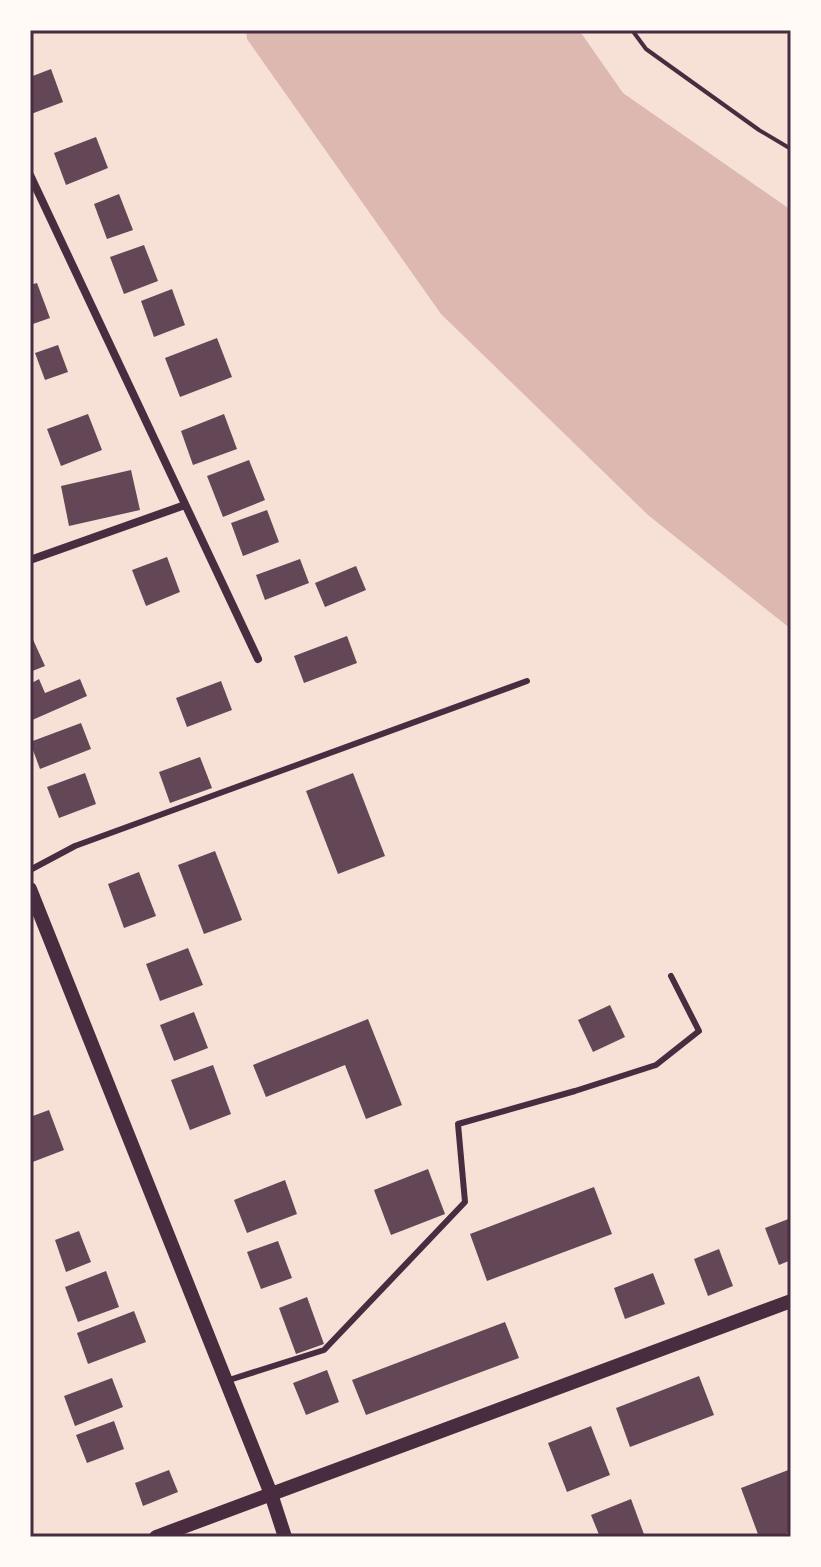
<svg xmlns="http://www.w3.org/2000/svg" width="821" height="1567" viewBox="0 0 821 1567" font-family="'Noto Sans',sans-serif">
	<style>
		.water { fill: #dcb8b0 }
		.building { fill: #644757 }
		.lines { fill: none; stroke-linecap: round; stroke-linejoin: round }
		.path { stroke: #4a2c40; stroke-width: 4 }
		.service { stroke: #4a2c40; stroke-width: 6 }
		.minor { stroke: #4a2c40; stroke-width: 8 }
		.tertiary { stroke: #4a2c40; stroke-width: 14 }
		.neatline { fill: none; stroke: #4a2c40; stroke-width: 3 }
	</style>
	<rect width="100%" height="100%" fill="#f7e1d7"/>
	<path class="water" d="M 246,30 L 579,30 L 623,93 L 791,210 L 791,629 L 648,515 L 441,314 L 247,39 Z"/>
	<g class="building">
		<path d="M 51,69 L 63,102 L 31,114 L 30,77 Z"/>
		<path d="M 96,137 L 108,168 L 66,185 L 54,153 Z"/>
		<path d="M 119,194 L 133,230 L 107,239 L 94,204 Z"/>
		<path d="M 144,245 L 158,281 L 124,294 L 110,257 Z"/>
		<path d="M 37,283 L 50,318 L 30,325 L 30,285 Z"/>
		<path d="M 172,289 L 185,325 L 154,337 L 141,301 Z"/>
		<path d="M 217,338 L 232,377 L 180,397 L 165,358 Z"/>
		<path d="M 58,345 L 68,372 L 45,380 L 35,353 Z"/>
		<path d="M 88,414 L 102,450 L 61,466 L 47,429 Z"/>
		<path d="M 224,414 L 237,449 L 193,465 L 181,431 Z"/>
		<path d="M 249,460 L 265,500 L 223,517 L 207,476 Z"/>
		<path d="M 131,470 L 140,510 L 69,526 L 61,486 Z"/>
		<path d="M 267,510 L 279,542 L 243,556 L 231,523 Z"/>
		<path d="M 167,557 L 180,592 L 146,606 L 132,570 Z"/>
		<path d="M 300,559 L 309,583 L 265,600 L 256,575 Z"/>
		<path d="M 356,566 L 366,590 L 325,607 L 315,583 Z"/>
		<path d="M 30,633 L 45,666 L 30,672 Z"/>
		<path d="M 347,636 L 357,663 L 304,683 L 294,656 Z"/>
		<path d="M 39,679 L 45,693 L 80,679 L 87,696 L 30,721 L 30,684 Z"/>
		<path d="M 221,681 L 232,710 L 187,727 L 176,698 Z"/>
		<path d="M 81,723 L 91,749 L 40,769 L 30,742 Z"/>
		<path d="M 200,757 L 212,788 L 170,803 L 159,772 Z"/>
		<path d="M 85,773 L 96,804 L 59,818 L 47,787 Z"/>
		<path d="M 353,773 L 385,856 L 338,874 L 306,791 Z"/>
		<path d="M 215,851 L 242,920 L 204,934 L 178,865 Z"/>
		<path d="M 139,872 L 156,916 L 124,928 L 108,884 Z"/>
		<path d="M 188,948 L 203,985 L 160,1001 L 146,964 Z"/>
		<path d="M 610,1005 L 625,1037 L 593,1052 L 578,1020 Z"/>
		<path d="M 194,1012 L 208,1048 L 174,1061 L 160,1025 Z"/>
		<path d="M 368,1019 L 402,1105 L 366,1119 L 345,1065 L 266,1097 L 253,1065 Z"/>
		<path d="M 213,1065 L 231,1114 L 190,1130 L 171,1080 Z"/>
		<path d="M 49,1110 L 64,1150 L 30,1163 L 30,1117 Z"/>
		<path d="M 428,1169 L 445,1214 L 391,1235 L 374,1190 Z"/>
		<path d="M 285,1180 L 297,1214 L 247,1233 L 234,1200 Z"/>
		<path d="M 594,1187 L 612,1234 L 487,1281 L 470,1234 Z"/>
		<path d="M 791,1218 L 791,1260 L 779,1265 L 765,1228 Z"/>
		<path d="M 79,1231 L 91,1262 L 66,1272 L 55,1240 Z"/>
		<path d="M 278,1241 L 292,1278 L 261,1289 L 247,1252 Z"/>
		<path d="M 719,1249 L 733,1286 L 708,1296 L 694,1259 Z"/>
		<path d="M 106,1271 L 119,1307 L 78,1322 L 65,1287 Z"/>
		<path d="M 653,1273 L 665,1304 L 625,1319 L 614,1288 Z"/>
		<path d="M 307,1297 L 324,1344 L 296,1354 L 279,1308 Z"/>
		<path d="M 134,1311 L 146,1342 L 88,1364 L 77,1333 Z"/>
		<path d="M 505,1322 L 519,1358 L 366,1415 L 352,1380 Z"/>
		<path d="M 327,1370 L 339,1402 L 306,1415 L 293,1383 Z"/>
		<path d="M 699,1376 L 714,1415 L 630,1447 L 616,1408 Z"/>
		<path d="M 112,1378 L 123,1407 L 75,1426 L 64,1396 Z"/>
		<path d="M 114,1421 L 124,1449 L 87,1463 L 76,1435 Z"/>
		<path d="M 591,1426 L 610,1475 L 567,1492 L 548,1443 Z"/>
		<path d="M 791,1469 L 791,1532 L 778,1537 L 759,1537 L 741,1488 Z"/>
		<path d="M 169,1470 L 178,1492 L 143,1506 L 135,1483 Z"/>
		<path d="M 631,1499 L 645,1537 L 600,1537 L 591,1515 Z"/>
	</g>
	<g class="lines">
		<path class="path" d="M 632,30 L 646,49 L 759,130 L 791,149"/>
		<g class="service">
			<path d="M 30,870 L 75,846 L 527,681"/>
			<path d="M 226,1381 L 324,1350 L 465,1202 L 458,1124 L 575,1091 L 656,1065 L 699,1031 L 671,976"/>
		</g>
		<g class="minor">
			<path d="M 30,175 L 258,659"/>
			<path d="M 30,560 L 185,505"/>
		</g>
		<g class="tertiary">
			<path d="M 30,889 L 271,1494 L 285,1537"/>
			<path d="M 156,1537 L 791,1301"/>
		</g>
	</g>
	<rect width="821" height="1567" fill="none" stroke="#fffaf5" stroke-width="64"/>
	<rect x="32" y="32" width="757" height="1503" class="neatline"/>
</svg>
